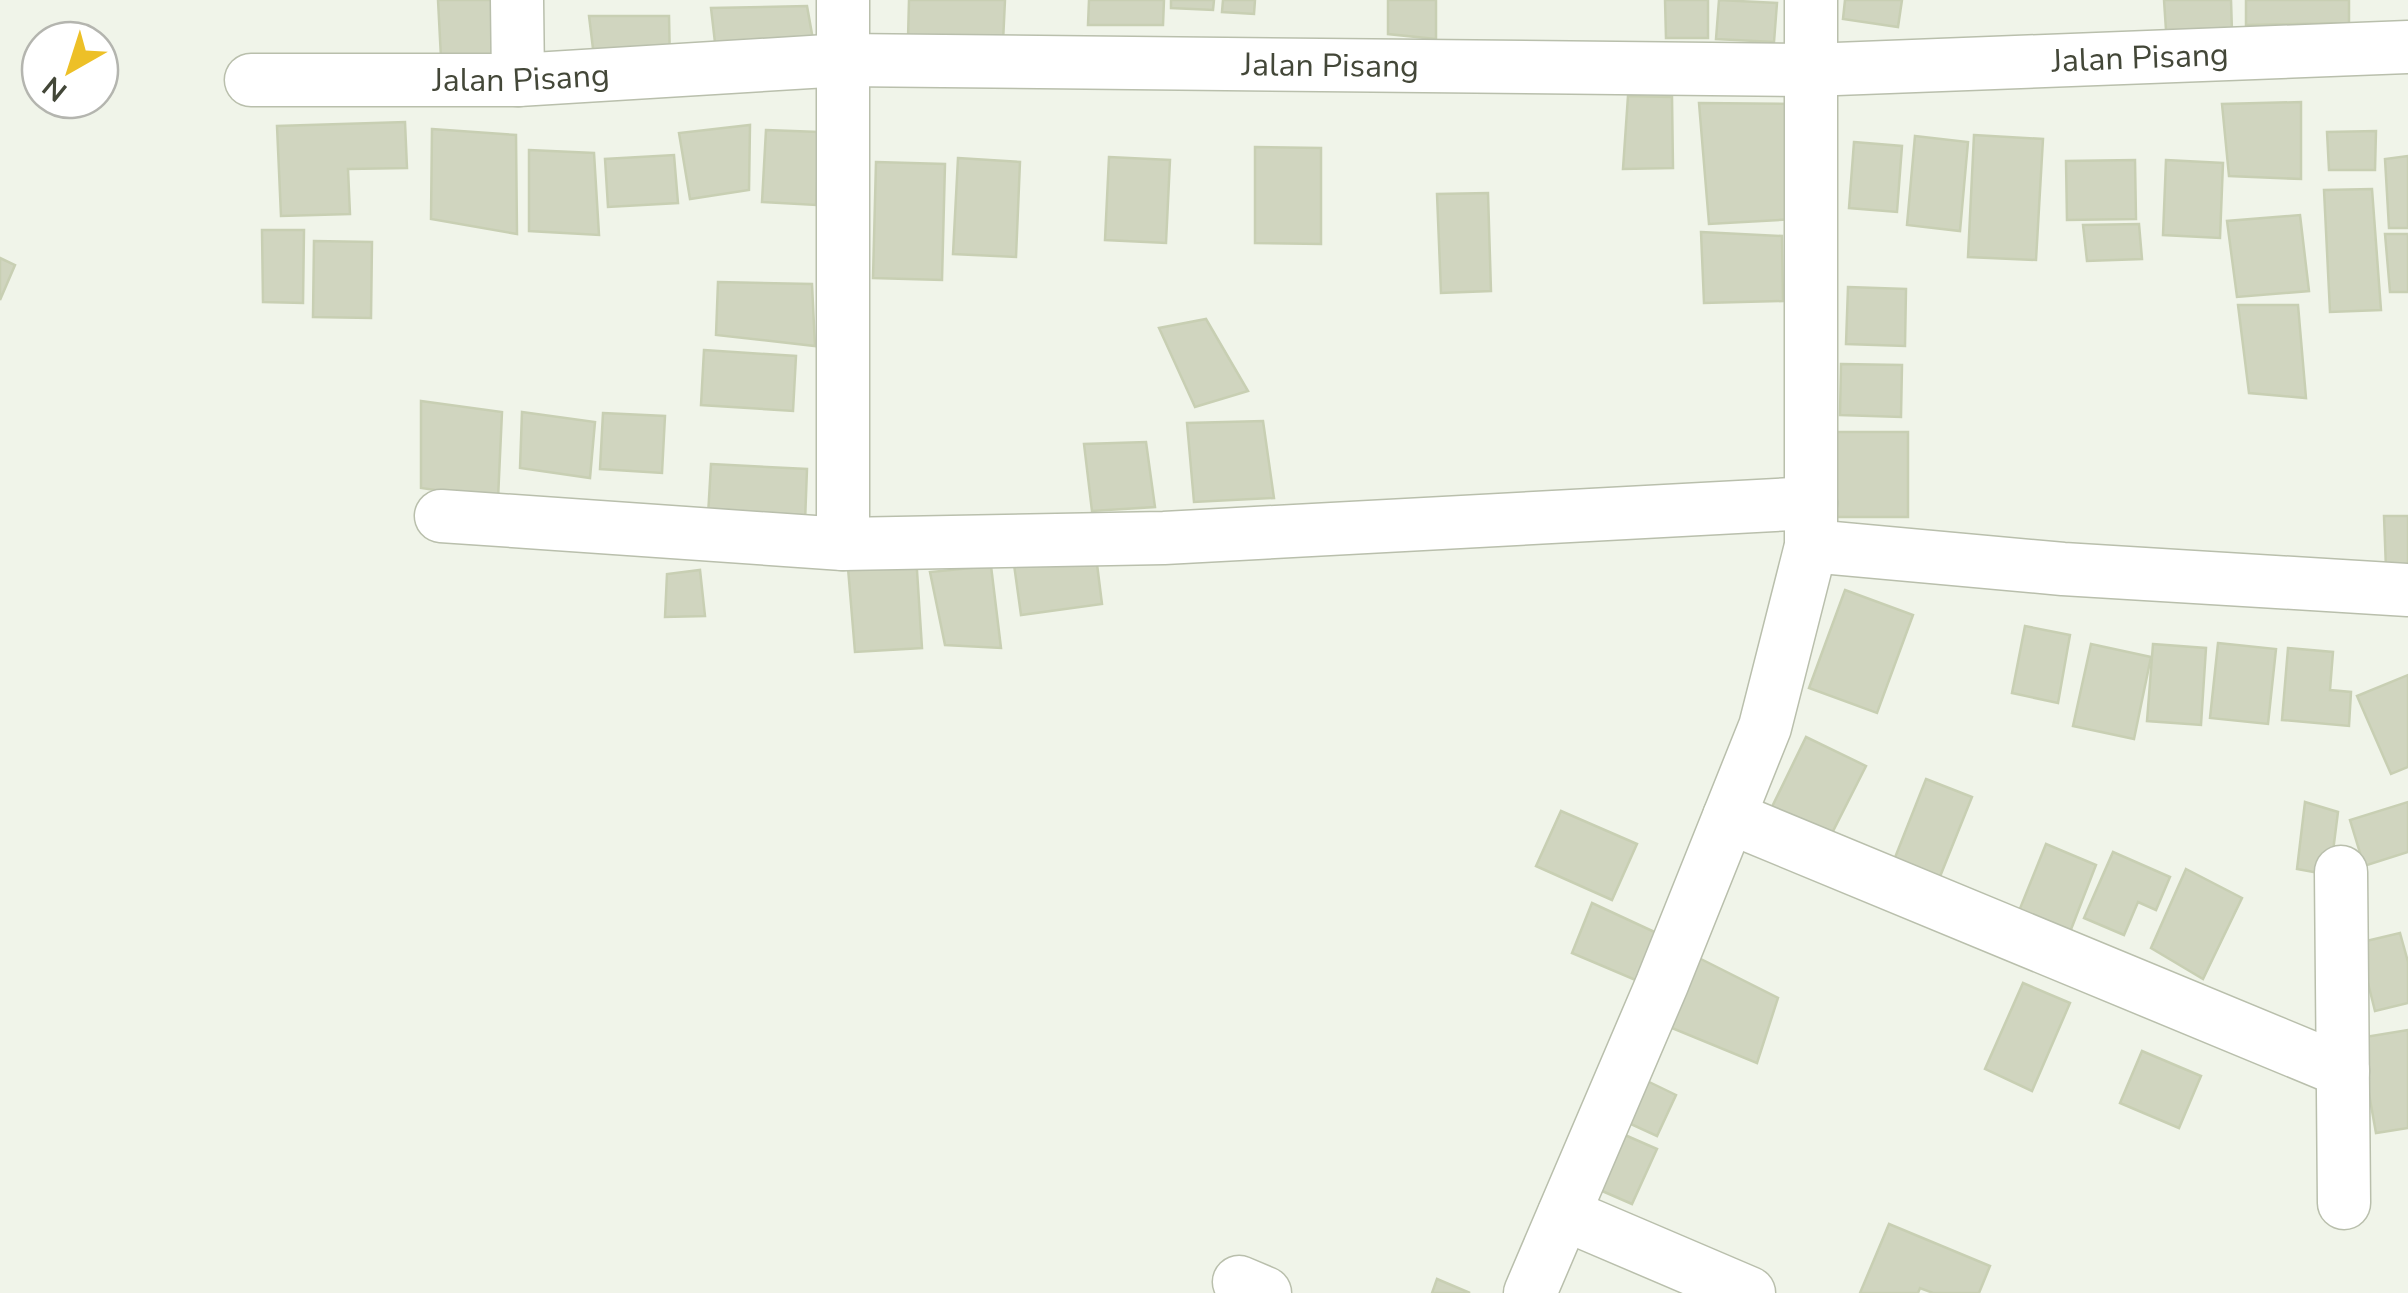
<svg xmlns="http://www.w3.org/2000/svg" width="2408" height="1293" viewBox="0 0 2408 1293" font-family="'Nunito Sans',sans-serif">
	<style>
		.building { fill: #d0d5bf; stroke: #c8cfb3; stroke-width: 2.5 }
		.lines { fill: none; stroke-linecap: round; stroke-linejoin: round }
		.minor-casing { stroke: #b9bfac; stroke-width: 55 }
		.minor { stroke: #fff; stroke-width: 52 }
		.labels { text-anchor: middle; stroke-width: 8; stroke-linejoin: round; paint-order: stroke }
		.street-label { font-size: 32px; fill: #434738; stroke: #fff }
	</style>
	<rect width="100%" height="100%" fill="#f0f4e9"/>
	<g class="building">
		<path d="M 438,0 L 497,0 L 496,60 L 441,58 Z"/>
		<path d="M 909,0 L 1005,0 L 1003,42 L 908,39 Z"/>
		<path d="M 1089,0 L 1164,0 L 1163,25 L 1088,25 Z"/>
		<path d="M 1171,0 L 1214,0 L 1213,10 L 1171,8 Z"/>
		<path d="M 1223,0 L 1255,0 L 1254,14 L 1222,12 Z"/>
		<path d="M 1388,0 L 1436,0 L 1436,39 L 1388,34 Z"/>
		<path d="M 1665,0 L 1708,0 L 1708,38 L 1666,38 Z"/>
		<path d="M 1719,0 L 1777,3 L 1774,42 L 1716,39 Z"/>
		<path d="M 1845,0 L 1902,0 L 1898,27 L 1843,19 Z"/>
		<path d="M 2164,0 L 2231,0 L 2232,32 L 2166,30 Z"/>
		<path d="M 2246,0 L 2349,0 L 2349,23 L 2246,25 Z"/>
		<path d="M 807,6 L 815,51 L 717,60 L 711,8 Z"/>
		<path d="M 589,16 L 669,16 L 670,64 L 595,65 Z"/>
		<path d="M 1628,96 L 1672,97 L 1673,168 L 1623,169 Z"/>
		<path d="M 2301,102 L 2301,179 L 2229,176 L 2222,104 Z"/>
		<path d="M 1699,103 L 1792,104 L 1796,219 L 1709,224 Z"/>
		<path d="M 405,122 L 407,168 L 348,169 L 350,214 L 281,216 L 277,126 Z"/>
		<path d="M 750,125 L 749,190 L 690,199 L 679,133 Z"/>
		<path d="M 432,129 L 516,135 L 517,234 L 431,219 Z"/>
		<path d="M 766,130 L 819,132 L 816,205 L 762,202 Z"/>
		<path d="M 2376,131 L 2375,170 L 2329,170 L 2327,132 Z"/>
		<path d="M 1974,135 L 2043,139 L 2036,260 L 1968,257 Z"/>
		<path d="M 1915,136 L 1968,142 L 1960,231 L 1907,225 Z"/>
		<path d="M 1854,142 L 1902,146 L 1897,212 L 1849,208 Z"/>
		<path d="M 1255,147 L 1321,148 L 1321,244 L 1255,243 Z"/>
		<path d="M 529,150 L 594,153 L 599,235 L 529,231 Z"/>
		<path d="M 674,155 L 678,203 L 608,207 L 605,159 Z"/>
		<path d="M 2408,156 L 2408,228 L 2389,228 L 2385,159 Z"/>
		<path d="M 1109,157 L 1170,160 L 1166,243 L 1105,240 Z"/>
		<path d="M 958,158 L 1020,162 L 1016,257 L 953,254 Z"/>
		<path d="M 2135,160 L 2136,219 L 2067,220 L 2066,161 Z"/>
		<path d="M 2166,160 L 2223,163 L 2220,238 L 2163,235 Z"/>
		<path d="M 876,162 L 945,164 L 942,280 L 873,278 Z"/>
		<path d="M 2372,189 L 2381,310 L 2330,312 L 2324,190 Z"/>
		<path d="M 1488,193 L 1491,291 L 1441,293 L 1437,194 Z"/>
		<path d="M 2300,215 L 2309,291 L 2237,297 L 2227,221 Z"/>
		<path d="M 2139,224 L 2142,259 L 2087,261 L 2083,225 Z"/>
		<path d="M 262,230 L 304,230 L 303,303 L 263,302 Z"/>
		<path d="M 1701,232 L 1782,236 L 1783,301 L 1704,303 Z"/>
		<path d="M 2385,234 L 2408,234 L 2408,292 L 2390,292 Z"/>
		<path d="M 314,241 L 372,242 L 371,318 L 313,317 Z"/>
		<path d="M 0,258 L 15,265 L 0,300 Z"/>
		<path d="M 718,282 L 812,284 L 815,346 L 716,335 Z"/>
		<path d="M 1848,287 L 1906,289 L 1905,346 L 1846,344 Z"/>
		<path d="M 2238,305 L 2298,305 L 2306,398 L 2249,393 Z"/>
		<path d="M 1206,319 L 1248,391 L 1195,407 L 1159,328 Z"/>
		<path d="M 704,350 L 796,356 L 793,411 L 701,405 Z"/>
		<path d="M 1841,364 L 1902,365 L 1901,417 L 1840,415 Z"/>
		<path d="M 421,401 L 502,412 L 498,499 L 421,488 Z"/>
		<path d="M 522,412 L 595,422 L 590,478 L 520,468 Z"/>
		<path d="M 603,413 L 665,416 L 662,473 L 600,469 Z"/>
		<path d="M 1263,421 L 1274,498 L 1194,502 L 1187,423 Z"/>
		<rect x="1826" y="432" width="82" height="85"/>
		<path d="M 1146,442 L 1155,507 L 1092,511 L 1084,444 Z"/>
		<path d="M 711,464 L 807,469 L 805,522 L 708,516 Z"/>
		<path d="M 2384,516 L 2408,516 L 2408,569 L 2386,569 Z"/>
		<path d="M 1095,548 L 1102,604 L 1021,615 L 1012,550 Z"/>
		<path d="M 916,555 L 922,648 L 855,652 L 847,556 Z"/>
		<path d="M 991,566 L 1001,648 L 945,645 L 930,572 Z"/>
		<path d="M 700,570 L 705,616 L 665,617 L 667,574 Z"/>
		<path d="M 1845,590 L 1913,615 L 1877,713 L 1809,688 Z"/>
		<path d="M 2025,626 L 2070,635 L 2058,703 L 2012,693 Z"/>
		<path d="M 2218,643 L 2276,649 L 2268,724 L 2210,718 Z"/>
		<path d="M 2091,644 L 2151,657 L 2134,739 L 2073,726 Z"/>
		<path d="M 2153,644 L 2206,648 L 2201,725 L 2147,721 Z"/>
		<path d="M 2288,648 L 2333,652 L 2330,690 L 2351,692 L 2349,726 L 2282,720 Z"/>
		<path d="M 2408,675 L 2408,767 L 2391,774 L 2357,696 Z"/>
		<path d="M 1806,737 L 1866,766 L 1829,839 L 1770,811 Z"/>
		<path d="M 1926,779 L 1972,797 L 1939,879 L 1894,860 Z"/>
		<path d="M 2305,802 L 2338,812 L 2330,875 L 2297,869 Z"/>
		<path d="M 2408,802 L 2408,852 L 2364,866 L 2350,820 Z"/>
		<path d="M 1561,811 L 1637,844 L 1612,900 L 1536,866 Z"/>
		<path d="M 2046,844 L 2096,865 L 2070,932 L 2019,911 Z"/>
		<path d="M 2113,852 L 2170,877 L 2156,910 L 2138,902 L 2124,935 L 2084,918 Z"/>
		<path d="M 2186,869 L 2242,898 L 2203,979 L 2151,948 Z"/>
		<path d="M 1592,903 L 1661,935 L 1645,984 L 1572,953 Z"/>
		<path d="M 2400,933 L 2408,962 L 2408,1003 L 2375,1011 L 2358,943 Z"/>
		<path d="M 1687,952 L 1778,998 L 1757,1063 L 1667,1026 Z"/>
		<path d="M 2023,983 L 2070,1003 L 2032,1091 L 1985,1069 Z"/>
		<path d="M 2408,1030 L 2408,1128 L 2376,1133 L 2359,1038 Z"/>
		<path d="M 2142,1051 L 2201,1076 L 2179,1128 L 2120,1103 Z"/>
		<path d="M 1643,1079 L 1676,1095 L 1657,1136 L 1624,1121 Z"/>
		<path d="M 1618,1132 L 1657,1149 L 1632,1204 L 1593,1187 Z"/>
		<path d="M 1889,1224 L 1990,1266 L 1979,1293 L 1933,1293 L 1920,1288 L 1918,1293 L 1860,1293 Z"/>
		<path d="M 1437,1279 L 1470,1293 L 1432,1293 Z"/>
	</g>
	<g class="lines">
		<g class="minor-casing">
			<g id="minor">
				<path d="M 517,0 L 518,80"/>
				<path d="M 843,0 L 843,544"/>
				<path id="s1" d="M 251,80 L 518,80 L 843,60 L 1810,70 L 2408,47"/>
				<path d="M 441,516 L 843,544 L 1164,538 L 1811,503"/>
				<path d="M 1811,546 L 2063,569 L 2408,590"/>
				<path d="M 1729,817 L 2343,1071"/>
				<path d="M 2341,872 L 2344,1203"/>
				<path d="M 1564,1214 L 1749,1293"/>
				<path d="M 1239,1282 L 1265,1293"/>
				<path d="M 1530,1293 L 1662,984 L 1765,727 L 1811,546 L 1811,0"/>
			</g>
		</g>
		<use href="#minor" class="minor"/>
	</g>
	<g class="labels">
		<g class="street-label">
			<text dy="11" stroke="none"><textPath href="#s1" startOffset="1890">Jalan Pisang</textPath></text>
			<text dy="11" stroke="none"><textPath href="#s1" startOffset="1080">Jalan Pisang</textPath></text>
			<text dy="11" stroke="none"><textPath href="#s1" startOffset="270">Jalan Pisang</textPath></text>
		</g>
	</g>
	<g transform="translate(70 70) rotate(219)"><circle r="48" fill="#ffffff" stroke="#b4b5af" stroke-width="2.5"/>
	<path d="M0-8L18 38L0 25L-18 38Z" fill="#edc027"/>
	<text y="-15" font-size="28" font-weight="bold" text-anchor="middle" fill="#434738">N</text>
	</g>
</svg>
